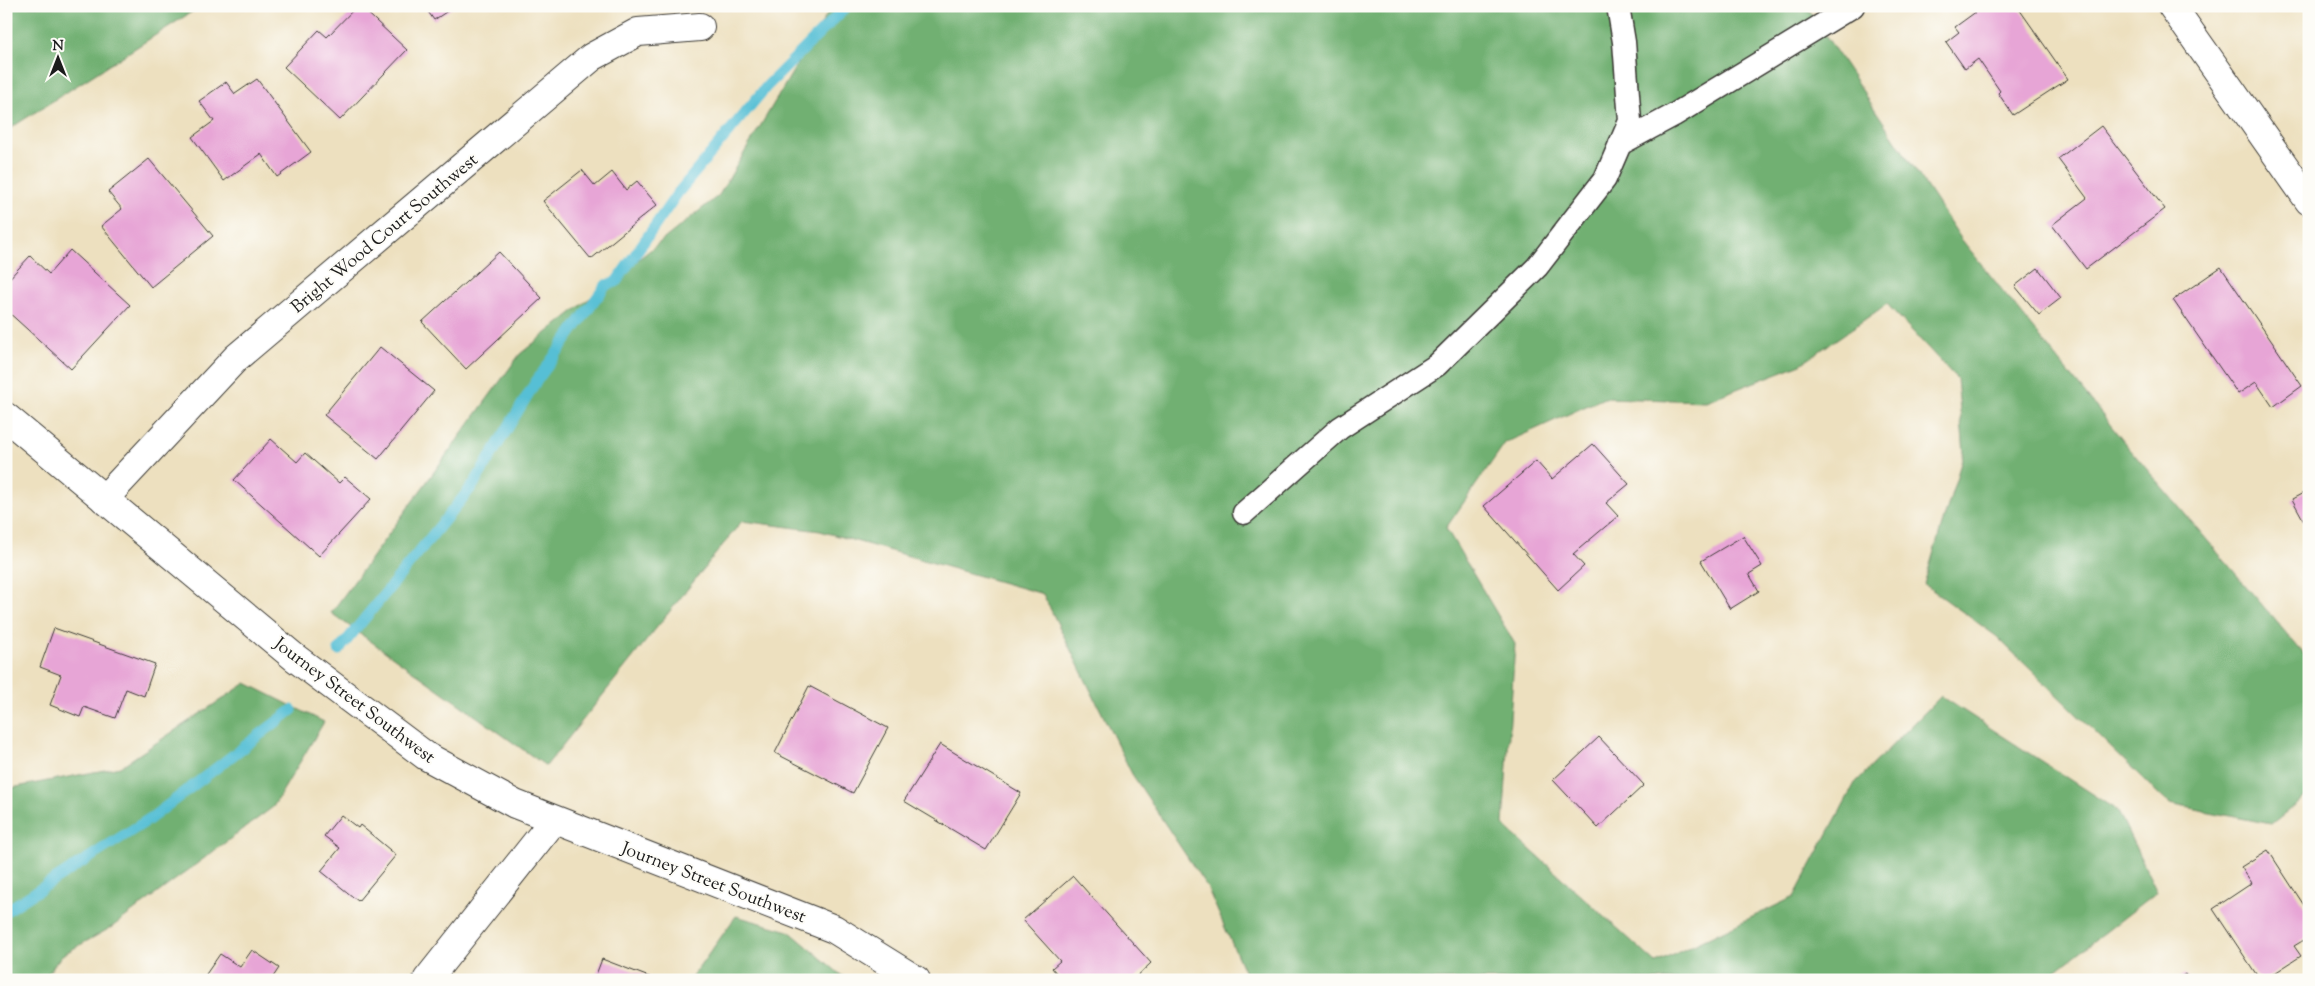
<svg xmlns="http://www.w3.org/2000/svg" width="2315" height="986" viewBox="0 0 2315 986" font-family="'Sorts Mill Goudy',serif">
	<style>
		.forest { fill: #71b072; stroke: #466647 }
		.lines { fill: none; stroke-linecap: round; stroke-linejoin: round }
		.stream { stroke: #57bfd5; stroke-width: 11 }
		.building { fill: #e7a5d6 }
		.lane-casing { stroke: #3b3934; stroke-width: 25 }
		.street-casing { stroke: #3b3934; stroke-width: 30 }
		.lane { stroke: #fff; stroke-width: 22 }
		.street { stroke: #fff; stroke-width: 28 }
		.labels { text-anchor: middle; stroke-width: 4; stroke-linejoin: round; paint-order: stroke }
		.street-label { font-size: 18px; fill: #1c1c1c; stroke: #fdfcf7 }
	</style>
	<rect width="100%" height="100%" fill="#fdfcf7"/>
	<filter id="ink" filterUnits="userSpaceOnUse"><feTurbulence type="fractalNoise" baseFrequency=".02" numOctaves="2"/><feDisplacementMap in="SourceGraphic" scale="10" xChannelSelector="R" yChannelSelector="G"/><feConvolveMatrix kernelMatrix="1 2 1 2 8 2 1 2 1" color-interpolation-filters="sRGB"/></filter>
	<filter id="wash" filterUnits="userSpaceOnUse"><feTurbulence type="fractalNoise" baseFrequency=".0096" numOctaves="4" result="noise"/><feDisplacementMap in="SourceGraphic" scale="20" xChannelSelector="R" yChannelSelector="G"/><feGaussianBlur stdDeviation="1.12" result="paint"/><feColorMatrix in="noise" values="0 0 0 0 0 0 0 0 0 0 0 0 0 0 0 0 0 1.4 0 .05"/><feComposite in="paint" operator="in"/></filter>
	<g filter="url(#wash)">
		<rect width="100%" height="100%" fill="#ede0bf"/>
		<g class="forest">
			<path d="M 6,6 L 201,6 L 6,131 Z"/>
			<path d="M 832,6 L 1806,6 L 1962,240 L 2128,447 L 2309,660 L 2309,794 L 2271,824 L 2169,804 L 1996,636 L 1924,584 L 1964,453 L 1957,379 L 1887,304 L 1801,364 L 1706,401 L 1604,398 L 1505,443 L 1446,528 L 1515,644 L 1503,825 L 1656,963 L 1794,897 L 1855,783 L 1941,696 L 2118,811 L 2157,892 L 2044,980 L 1248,980 L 1207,887 L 1132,774 L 1043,594 L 820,531 L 742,521 L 546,766 L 331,613 L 520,354 L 719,195 Z"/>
			<path d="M 246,683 L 324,722 L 273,807 L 112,927 L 62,955 L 43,980 L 6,980 L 6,789 L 120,767 Z"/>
			<path d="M 736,916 L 789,931 L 847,980 L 690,980 Z"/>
		</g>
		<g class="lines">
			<g class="stream">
				<path d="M 339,650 L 474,484 L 535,383 L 606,285 L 616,282 L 677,194 L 767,86 L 847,6"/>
				<path d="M 6,911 L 151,818 L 292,710"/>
			</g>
		</g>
		<g id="blocks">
			<g class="building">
				<path d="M 357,6 L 360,6 L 407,50 L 340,120 L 284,67 L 319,30 L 327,37 Z"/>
				<path d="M 424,6 L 455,6 L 434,20 Z"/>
				<path d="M 1984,6 L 2017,6 L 2068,79 L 2013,115 L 1998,93 L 2000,91 L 1978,59 L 1965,69 L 1946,42 L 1959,32 L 1955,27 Z"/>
				<path d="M 257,79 L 311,152 L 277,177 L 261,154 L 224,181 L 192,137 L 214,121 L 199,101 L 226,82 L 235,94 Z"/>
				<path d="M 2101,126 L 2165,209 L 2086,269 L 2052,225 L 2087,198 L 2058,159 Z"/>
				<path d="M 149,159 L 213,236 L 151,287 L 101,226 L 122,209 L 108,192 Z"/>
				<path d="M 582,170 L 595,186 L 612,172 L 626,190 L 637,181 L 657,205 L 591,259 L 543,201 Z"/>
				<path d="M 70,250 L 130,305 L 71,369 L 6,310 L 6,282 L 30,256 L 49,274 Z"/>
				<path d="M 499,252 L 542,298 L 466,369 L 422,322 Z"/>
				<path d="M 2221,267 L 2302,386 L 2273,407 L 2256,382 L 2238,394 L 2173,300 Z"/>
				<path d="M 2038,268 L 2061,298 L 2039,315 L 2015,286 Z"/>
				<path d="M 380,347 L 434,391 L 378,459 L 324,415 Z"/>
				<path d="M 271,439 L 297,462 L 305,453 L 339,483 L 345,477 L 371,499 L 319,556 L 234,480 Z"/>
				<path d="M 1593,444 L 1629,484 L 1606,503 L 1618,516 L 1573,554 L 1584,566 L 1558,590 L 1484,506 L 1536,461 L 1552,479 Z"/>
				<path d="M 2309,490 L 2309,530 L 2292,499 Z"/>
				<path d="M 1743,536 L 1762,566 L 1749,574 L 1759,591 L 1730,609 L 1701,561 Z"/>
				<path d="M 54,628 L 155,664 L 144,696 L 126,689 L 115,718 L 84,707 L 80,717 L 50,705 L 61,675 L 40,667 Z"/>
				<path d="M 809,686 L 888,728 L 853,793 L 775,753 Z"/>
				<path d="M 1599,737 L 1644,785 L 1598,828 L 1553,780 Z"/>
				<path d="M 940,744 L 1021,793 L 986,850 L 904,801 Z"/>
				<path d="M 341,815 L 358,828 L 360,825 L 396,855 L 358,901 L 321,871 L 340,848 L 324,836 Z"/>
				<path d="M 2268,850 L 2309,913 L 2309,937 L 2294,946 L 2301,956 L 2264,980 L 2260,980 L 2213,909 L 2252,883 L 2241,867 Z"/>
				<path d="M 1073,876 L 1151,963 L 1133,980 L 1099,980 L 1098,978 L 1095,980 L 1062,980 L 1052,968 L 1060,961 L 1023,920 Z"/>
				<path d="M 252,950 L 279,968 L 271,980 L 202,980 L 220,954 L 240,967 Z"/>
				<path d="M 602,959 L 657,980 L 594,980 Z"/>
				<path d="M 2185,974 L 2190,980 L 2177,980 Z"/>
			</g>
		</g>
	</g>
	<g filter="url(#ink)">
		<use href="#blocks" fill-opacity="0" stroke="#3b3934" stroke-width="1"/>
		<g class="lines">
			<g class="lane-casing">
				<g id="lane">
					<path d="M 1620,144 L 1674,115 L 1853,6"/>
					<path d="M 1244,513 L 1340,428 L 1437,365 L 1537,267 L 1605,179 L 1630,121 L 1624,42 L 1618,6"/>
				</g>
			</g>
			<g class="street-casing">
				<g id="street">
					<path d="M 2172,6 L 2309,201"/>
					<path d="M 6,417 L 294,657 L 426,756 L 515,804 L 834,929 L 916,980"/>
					<path d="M 104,499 L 236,358 L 592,57 L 638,32 L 700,27"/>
					<path d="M 427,980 L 554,820"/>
				</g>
			</g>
			<use href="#lane" class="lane"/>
			<use href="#street" class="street"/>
		</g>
	</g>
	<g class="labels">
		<g class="street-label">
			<text transform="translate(384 233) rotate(-40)" y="6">Bright Wood Court Southwest</text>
			<text transform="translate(355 700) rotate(37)" y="6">Journey Street Southwest</text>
			<text transform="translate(714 882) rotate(21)" y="6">Journey Street Southwest</text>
		</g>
	</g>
	<rect width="2315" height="986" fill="none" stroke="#fdfcf7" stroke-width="25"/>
	<g transform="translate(58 58)" stroke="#fdfcf7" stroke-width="4" paint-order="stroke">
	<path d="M0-4L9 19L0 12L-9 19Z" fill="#1c1c1c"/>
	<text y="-8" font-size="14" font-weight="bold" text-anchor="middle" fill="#1c1c1c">N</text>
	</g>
</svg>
